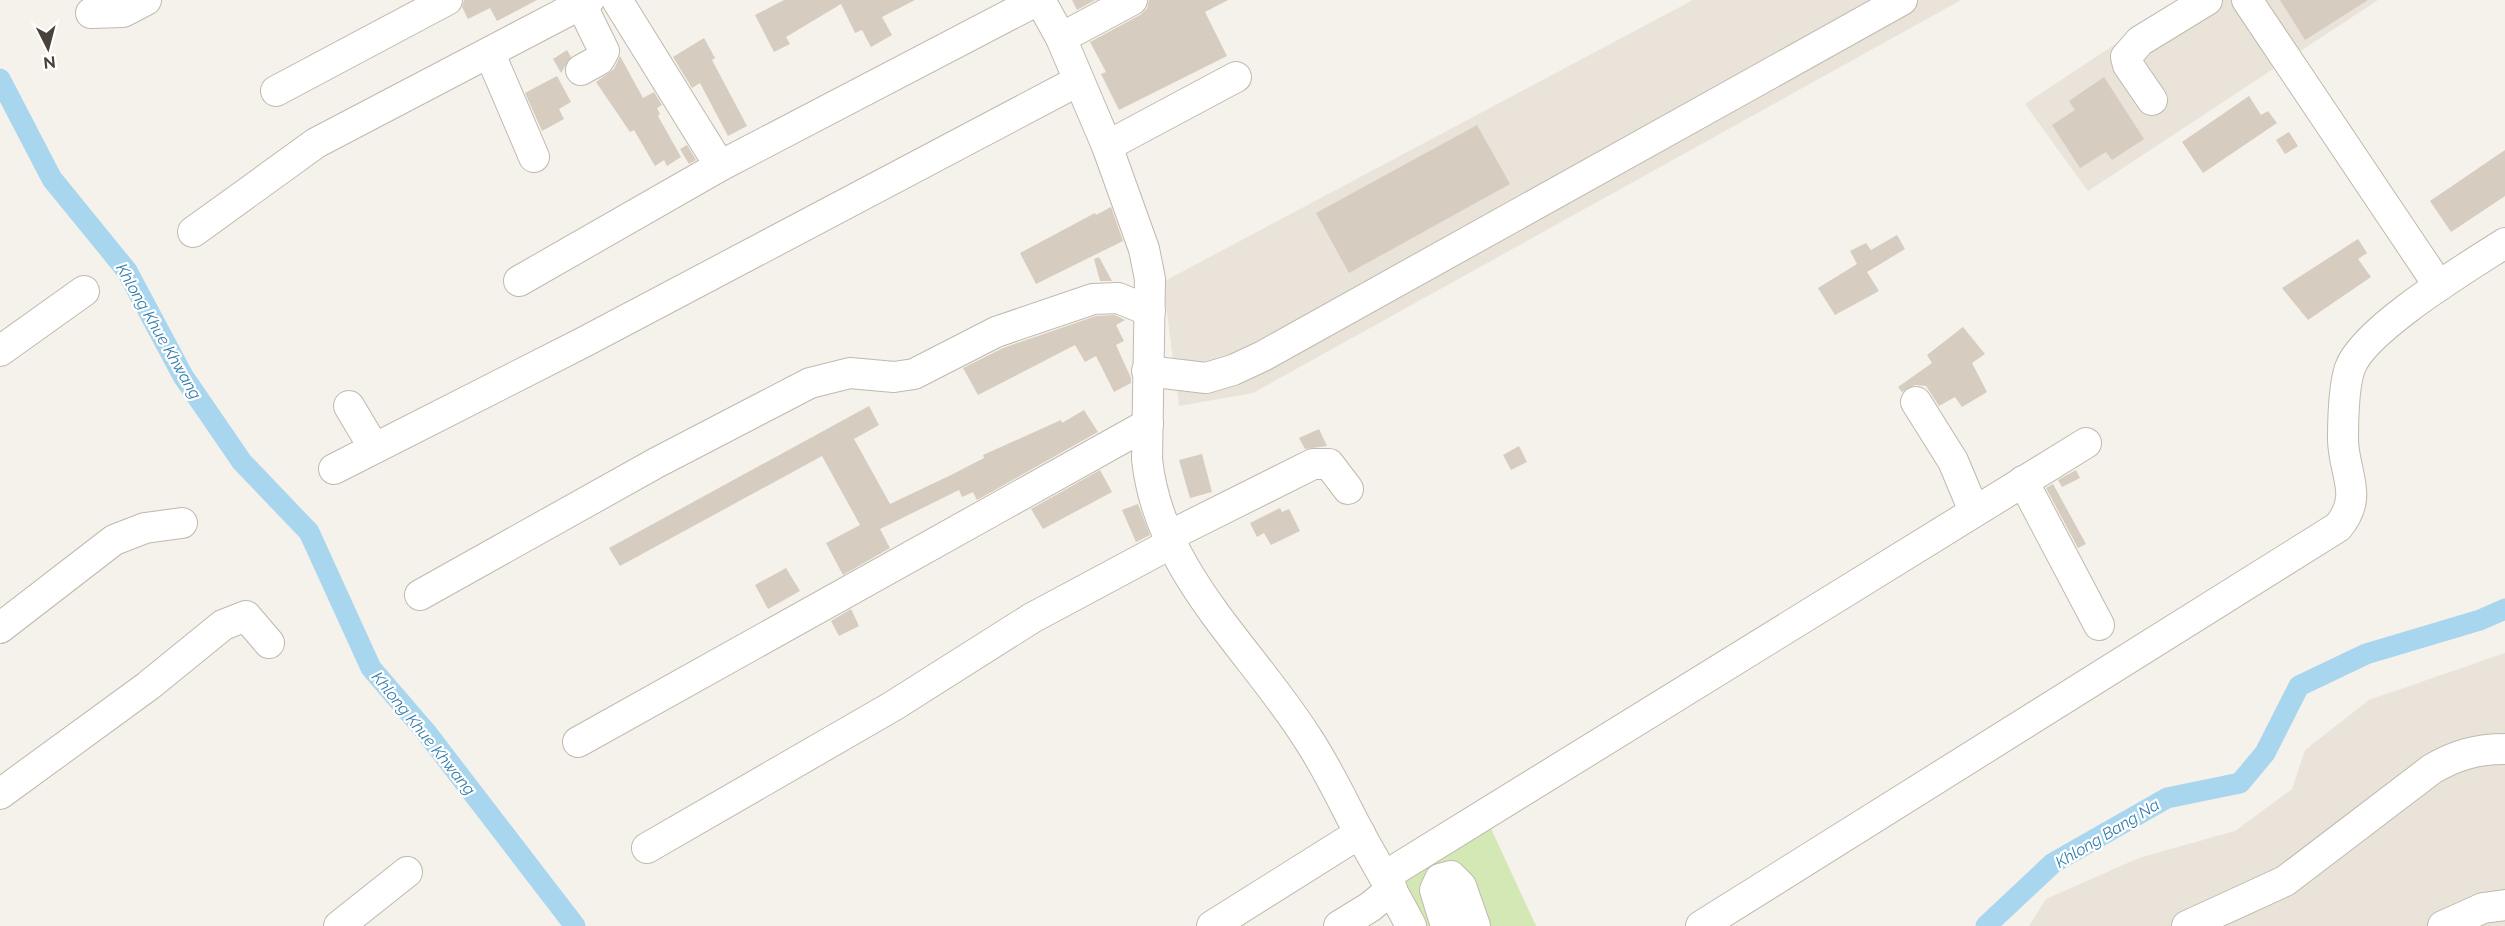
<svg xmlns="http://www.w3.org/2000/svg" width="2505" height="926" viewBox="0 0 2505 926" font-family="Raleway,sans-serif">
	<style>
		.residential { fill: #e9e3d9 }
		.green { fill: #d3e8b5 }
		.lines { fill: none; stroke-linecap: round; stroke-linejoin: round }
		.canal { stroke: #a9d6ef; stroke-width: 21 }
		.building { fill: #d6cdc0 }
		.minor-casing { stroke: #c0b9ad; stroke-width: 32 }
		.minor { stroke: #fff; stroke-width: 30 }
		.labels { text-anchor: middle; stroke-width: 4.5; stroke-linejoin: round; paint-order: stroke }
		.water-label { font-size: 16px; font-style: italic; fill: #317dac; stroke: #fff }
	</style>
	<rect width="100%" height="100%" fill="#f5f1eb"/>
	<g class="residential">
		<path d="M 1693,0 L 1961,0 L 1253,393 L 1179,406 L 1163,282 Z"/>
		<path d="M 2182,0 L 2378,0 L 2088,191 L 2025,104 Z"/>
		<path d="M 2505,653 L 2505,926 L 2029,926 L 2046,899 L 2139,858 L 2235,831 L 2292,789 L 2305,750 L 2369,700 Z"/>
	</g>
	<path class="green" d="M 1481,807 L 1536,926 L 1402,926 L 1374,871 Z"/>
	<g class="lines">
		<g class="canal">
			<path d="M 0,79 L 52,179 L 127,271 L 183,376 L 242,462 L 309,532 L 371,668 L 426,732 L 575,926"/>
			<path d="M 1986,926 L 2053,863 L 2167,798 L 2240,783 L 2265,753 L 2299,686 L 2366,654 L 2480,620 L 2505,609"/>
		</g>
	</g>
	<g class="building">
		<path d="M 464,0 L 537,0 L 497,21 L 490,8 L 468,19 L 462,7 Z"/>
		<path d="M 784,0 L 915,0 L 882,17 L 892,35 L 871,47 L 862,30 L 855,33 L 841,4 L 786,37 L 790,44 L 774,52 L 755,15 Z"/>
		<path d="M 1072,0 L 1095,0 L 1077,10 Z"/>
		<path d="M 1149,0 L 1228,0 L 1205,12 L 1227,56 L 1119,110 L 1101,74 L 1106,72 L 1090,42 L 1140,15 L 1147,9 Z"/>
		<path d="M 2280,0 L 2368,0 L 2305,40 Z"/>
		<path d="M 704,38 L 715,58 L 712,60 L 747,126 L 728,136 L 700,83 L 692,88 L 673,57 Z"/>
		<path d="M 567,50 L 571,57 L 561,73 L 553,59 Z"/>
		<path d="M 620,56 L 643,98 L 654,92 L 662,105 L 657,108 L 660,114 L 658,116 L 681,157 L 667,166 L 664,160 L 655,166 L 634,130 L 630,132 L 596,82 L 614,69 Z"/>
		<path d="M 557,76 L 571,102 L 559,109 L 564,119 L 542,131 L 525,93 Z"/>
		<path d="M 2104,77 L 2144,139 L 2112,160 L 2106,152 L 2080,168 L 2052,125 L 2075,110 L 2069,101 Z"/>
		<path d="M 2249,96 L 2261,115 L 2268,111 L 2277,123 L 2203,173 L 2182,142 Z"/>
		<path d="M 1477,125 L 1510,184 L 1349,273 L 1316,213 Z"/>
		<path d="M 2289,132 L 2298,146 L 2285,154 L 2276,140 Z"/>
		<path d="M 687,145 L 696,160 L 689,164 L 680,149 Z"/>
		<path d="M 2505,150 L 2505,196 L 2451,232 L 2430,201 Z"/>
		<path d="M 1111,207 L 1123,241 L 1036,284 L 1020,253 L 1095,213 L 1096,215 Z"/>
		<path d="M 1897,235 L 1905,249 L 1867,272 L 1879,291 L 1835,315 L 1818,288 L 1857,264 L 1850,251 L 1866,243 L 1871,250 Z"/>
		<path d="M 2358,239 L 2367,253 L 2358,259 L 2371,277 L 2308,320 L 2282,288 Z"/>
		<path d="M 1099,257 L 1112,281 L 1100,281 L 1094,259 Z"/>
		<path d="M 1115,315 L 1125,320 L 1116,325 L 1124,341 L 1116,345 L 1131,378 L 1131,383 L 1114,392 L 1096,356 L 1085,362 L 1075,345 L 978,395 L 963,368 L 1003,348 L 1096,316 Z"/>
		<path d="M 1963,327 L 1985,354 L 1972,363 L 1987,392 L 1962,407 L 1955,397 L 1939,406 L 1926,386 L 1915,385 L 1902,392 L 1898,387 L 1932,363 L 1927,355 Z"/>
		<path d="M 869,406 L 879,425 L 854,439 L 890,504 L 951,475 L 984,458 L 983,455 L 1061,420 L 1062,423 L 1084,410 L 1098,432 L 977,500 L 973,492 L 962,497 L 959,490 L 880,529 L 890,548 L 843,575 L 826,543 L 860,525 L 822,456 L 620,566 L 609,548 Z"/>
		<path d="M 1319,429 L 1327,446 L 1305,449 L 1299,438 Z"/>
		<path d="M 1519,446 L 1527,462 L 1511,470 L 1503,455 Z"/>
		<path d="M 1202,454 L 1212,492 L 1190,498 L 1179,460 Z"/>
		<path d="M 1100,470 L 1112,492 L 1043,529 L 1031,509 Z"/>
		<path d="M 2076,470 L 2080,478 L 2062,487 L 2058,480 Z"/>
		<path d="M 2053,484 L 2086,544 L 2078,548 L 2046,488 Z"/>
		<path d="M 1138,504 L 1150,535 L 1136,542 L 1122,510 Z"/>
		<path d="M 1280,508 L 1282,512 L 1289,509 L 1300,531 L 1271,545 L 1264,533 L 1257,537 L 1250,523 Z"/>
		<path d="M 786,568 L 800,591 L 768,609 L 755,585 Z"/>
		<path d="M 851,609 L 859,626 L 839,636 L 831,621 Z"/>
	</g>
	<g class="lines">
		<g class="minor-casing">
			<g id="minor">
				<path d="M 617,0 L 720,166"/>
				<path d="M 1040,0 L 1061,38 L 1107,146 L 1144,249 L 1150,279 L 1147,459 C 1159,573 1250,647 1308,739 C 1328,769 1343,802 1360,834 C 1377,865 1395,895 1411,926"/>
				<path d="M 2247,0 L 2439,286"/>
				<path d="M 91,13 L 123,12 L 146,0"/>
				<path d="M 1061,38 L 1132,0"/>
				<path d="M 490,54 L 534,157"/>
				<path d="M 581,70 L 599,60 L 604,51 L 581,4"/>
				<path d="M 276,91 L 447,0"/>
				<path d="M 2152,100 L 2128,65 L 2126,57 L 2140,41 L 2207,0"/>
				<path d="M 1107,146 L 1236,77"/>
				<path d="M 193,232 L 316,143 L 589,0"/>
				<path d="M 519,281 L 720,166 L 1038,0"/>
				<path d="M 0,351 L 84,291"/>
				<path d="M 1147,371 L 1206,378 L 1233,370 L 1263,356 L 1902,0"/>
				<path d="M 1916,402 L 1953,461 L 1974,511"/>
				<path d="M 349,406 L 374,448"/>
				<path d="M 334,469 L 584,342 L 1078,81"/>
				<path d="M 2023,481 L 2099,625"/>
				<path d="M 1169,536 L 1313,464 L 1329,464 L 1348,489"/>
				<path d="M 420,595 L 656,463 L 810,383 L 850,373 L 894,377 L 914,374 L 996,332 L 1093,299 L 1118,298 L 1150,311"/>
				<path d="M 0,628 L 114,540 L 145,528 L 182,523"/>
				<path d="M 578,742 L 1148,424"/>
				<path d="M 0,794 L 148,686 L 223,625 L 246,616 L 269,643"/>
				<path d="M 647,848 L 893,706 L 1032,618 L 1172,543"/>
				<path d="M 1385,876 L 2086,443"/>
				<path d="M 339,926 L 407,872"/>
				<path d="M 1212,926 L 1360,833"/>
				<path d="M 1339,926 L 1370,907 L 1392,889"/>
				<path d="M 1446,926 L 1435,890 L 1440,879 L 1451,876 L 1461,886 L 1475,926"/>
				<path d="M 1701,926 L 2338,527 C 2364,496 2344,475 2343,440 C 2343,422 2344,385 2350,368 C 2364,329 2468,267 2505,243"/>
				<path d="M 2187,926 L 2285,881 L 2432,769 C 2456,755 2477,749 2505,749"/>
				<path d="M 2443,926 L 2483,908 L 2505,905"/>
			</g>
		</g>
		<use href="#minor" class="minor"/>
	</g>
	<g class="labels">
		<g class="water-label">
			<text transform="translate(159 331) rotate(60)" y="6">Khlong Khue Khwang</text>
			<text transform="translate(424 733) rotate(51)" y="6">Khlong Khue Khwang</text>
			<text transform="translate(2107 833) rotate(-31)" y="6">Khlong Bang Na</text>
		</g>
	</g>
	<g transform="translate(48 48) rotate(174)" stroke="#ffffff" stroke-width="4.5" paint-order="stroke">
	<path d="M0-4.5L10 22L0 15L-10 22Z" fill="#494238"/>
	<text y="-9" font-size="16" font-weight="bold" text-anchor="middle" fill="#494238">N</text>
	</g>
</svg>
